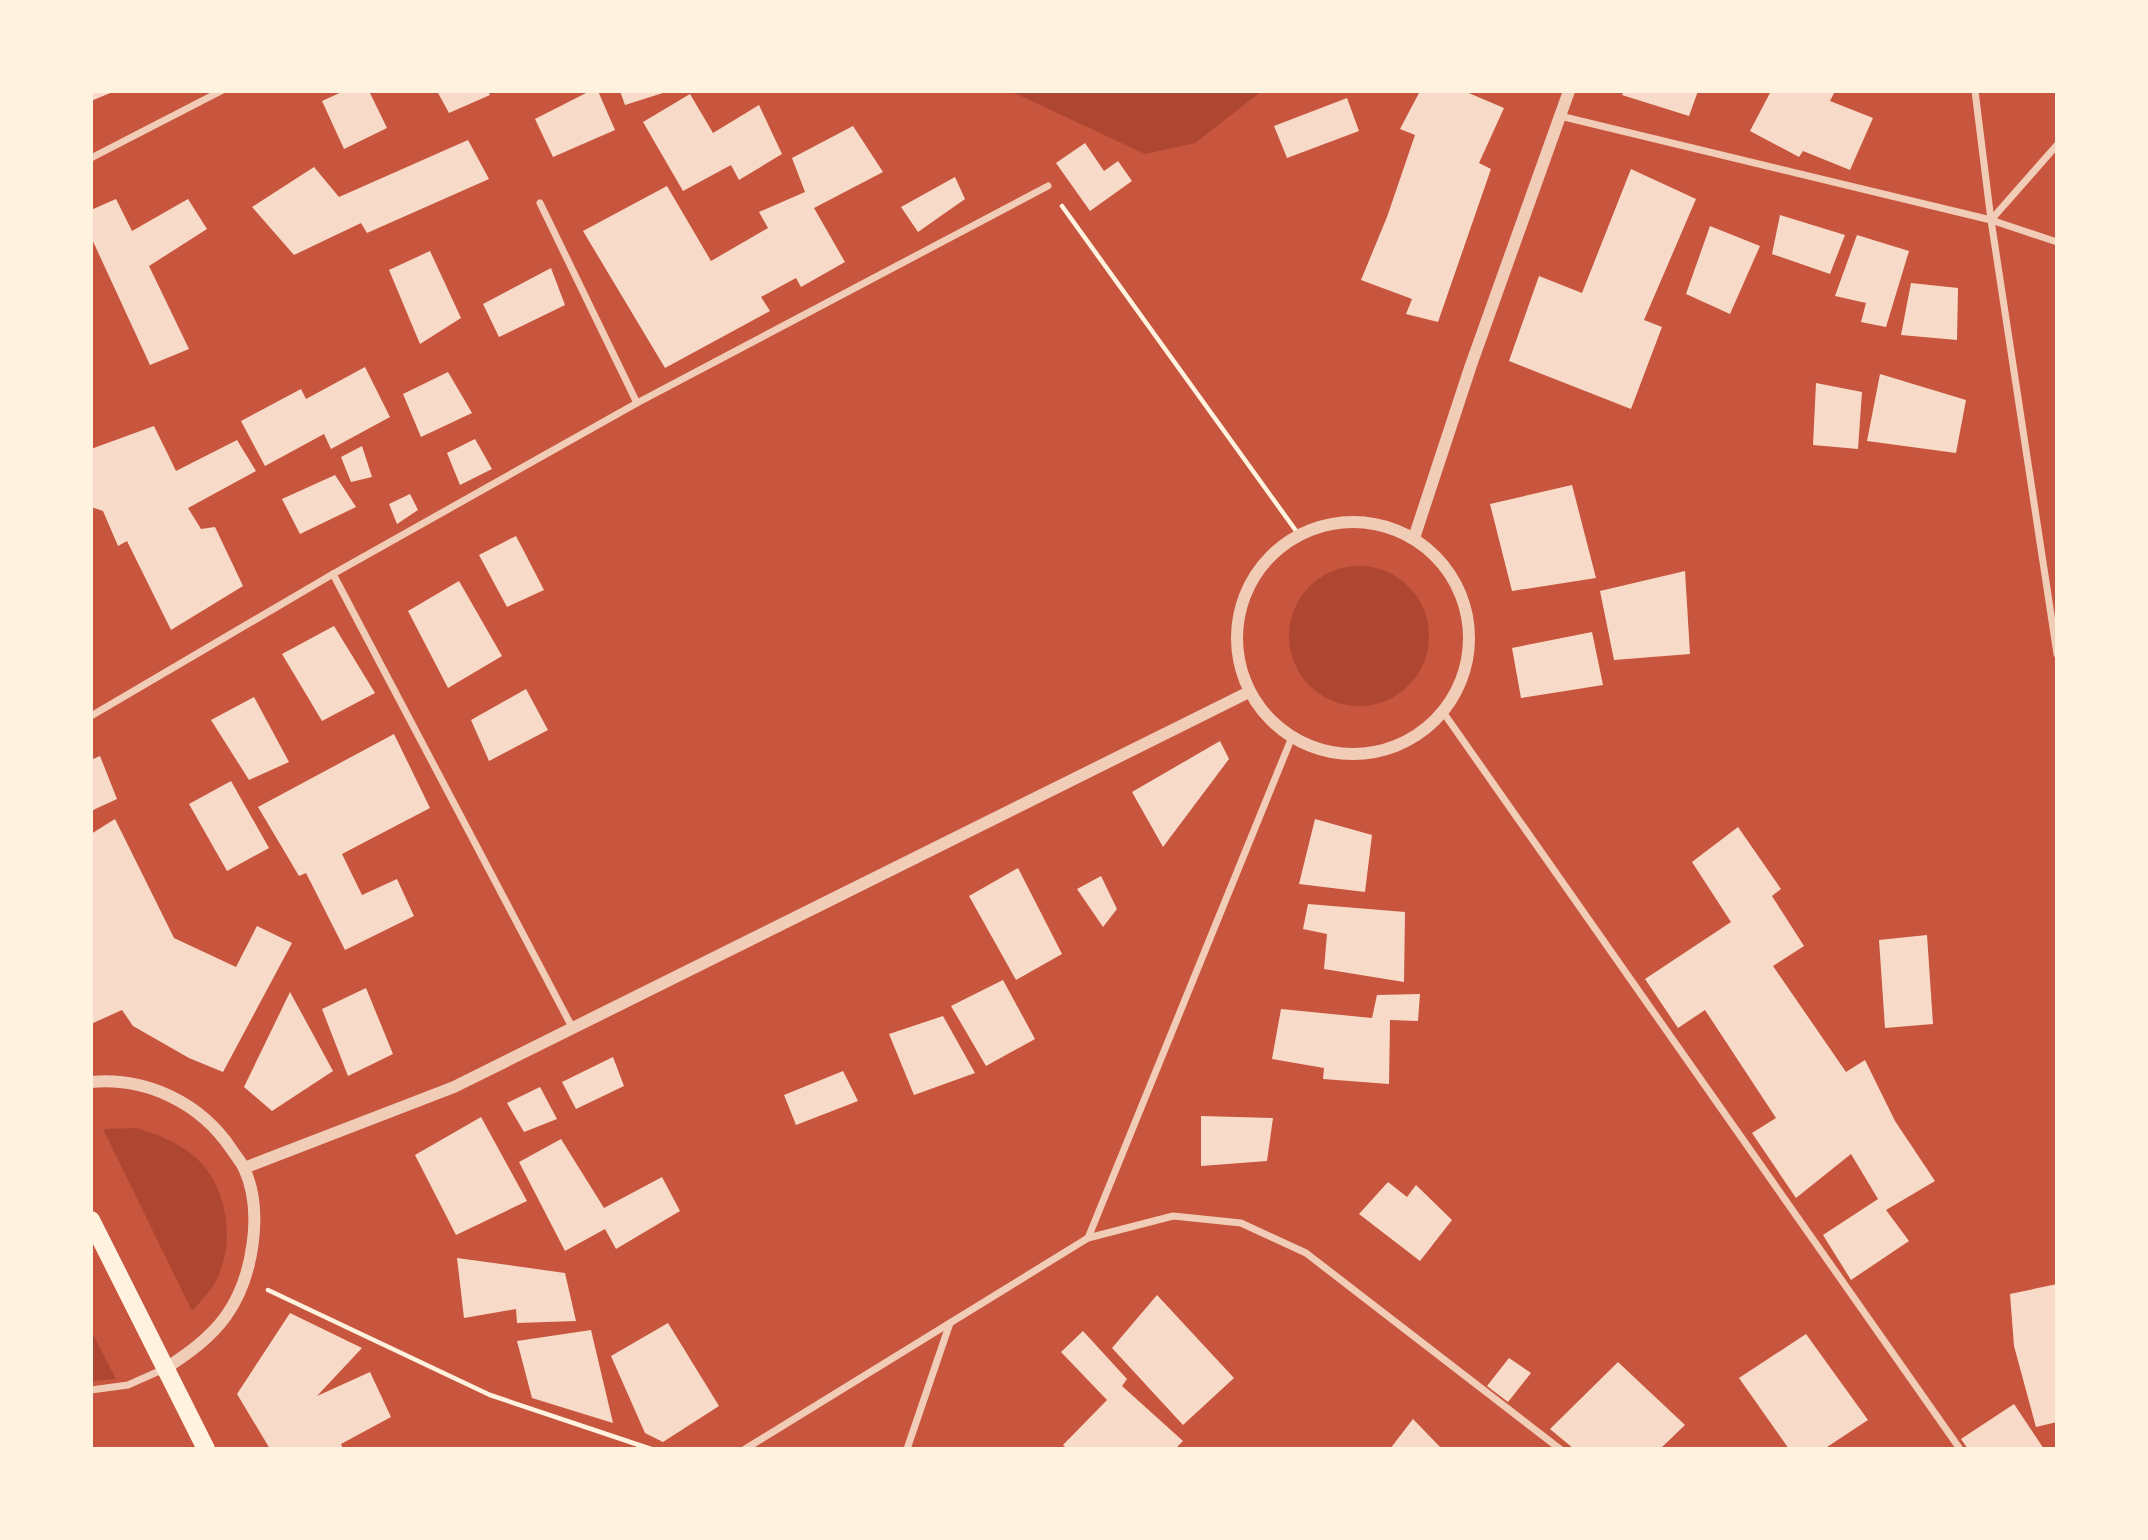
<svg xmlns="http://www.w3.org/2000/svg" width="2148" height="1540" viewBox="0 0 2148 1540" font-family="'Alegreya Sans',sans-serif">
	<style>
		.green { fill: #ae4732 }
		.building { fill: #f7dbc8 }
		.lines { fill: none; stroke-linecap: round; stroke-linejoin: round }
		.path { stroke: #fff3e0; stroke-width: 4.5 }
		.minor { stroke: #f1ccb7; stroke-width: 7 }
		.tertiary { stroke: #f1ccb7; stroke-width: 12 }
		.primary { stroke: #fff3e0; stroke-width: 18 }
	</style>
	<rect width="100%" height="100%" fill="#c8553d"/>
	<g class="green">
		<path d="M 1010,91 L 1262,91 L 1195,143 L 1145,154 Z"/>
		<circle cx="1359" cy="636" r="70"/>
		<path d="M 137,1128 C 159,1135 177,1142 195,1157 C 229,1186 237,1248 213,1286 C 207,1295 199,1303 192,1311 L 103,1129 Z"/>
		<path d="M 91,1330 L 116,1379 L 91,1381 Z"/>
	</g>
	<g class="building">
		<path d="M 91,91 L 115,91 L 91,101 Z"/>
		<path d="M 344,91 L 369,91 L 387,128 L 344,149 L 322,101 Z"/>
		<path d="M 437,91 L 488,91 L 490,95 L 449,113 Z"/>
		<path d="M 590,91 L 598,91 L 615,130 L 553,157 L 535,119 Z"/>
		<path d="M 620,91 L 666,91 L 666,92 L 625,105 Z"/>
		<path d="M 1420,91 L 1464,91 L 1504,108 L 1479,163 L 1491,169 L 1438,322 L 1406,314 L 1412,299 L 1361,280 L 1387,217 L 1415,135 L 1400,129 Z"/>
		<path d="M 1624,91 L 1698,91 L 1689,116 L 1622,95 Z"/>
		<path d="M 1771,91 L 1835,91 L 1830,101 L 1873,118 L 1850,170 L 1803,151 L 1799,157 L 1750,131 Z"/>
		<path d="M 690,94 L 713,133 L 759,105 L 782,154 L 739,180 L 731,165 L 683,191 L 643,122 Z"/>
		<path d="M 1347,98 L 1359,131 L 1287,158 L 1274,126 Z"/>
		<path d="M 853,126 L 883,172 L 814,208 L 845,262 L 801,287 L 796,278 L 761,297 L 770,311 L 665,368 L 583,231 L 667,186 L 711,261 L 768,228 L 759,212 L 805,192 L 792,158 Z"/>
		<path d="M 468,140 L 489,179 L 367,233 L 361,223 L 294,255 L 252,207 L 314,167 L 339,197 Z"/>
		<path d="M 1085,143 L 1104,171 L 1118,161 L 1132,181 L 1090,211 L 1056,163 Z"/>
		<path d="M 1631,169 L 1696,199 L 1644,320 L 1662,327 L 1631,409 L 1509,361 L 1539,276 L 1582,293 Z"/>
		<path d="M 955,177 L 965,199 L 918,232 L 901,207 Z"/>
		<path d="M 116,199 L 132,231 L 188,199 L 207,229 L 149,266 L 189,349 L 150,365 L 91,237 L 91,210 Z"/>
		<path d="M 1780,215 L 1845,235 L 1830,274 L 1772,254 Z"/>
		<path d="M 1710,226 L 1760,246 L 1730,314 L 1686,294 Z"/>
		<path d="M 1857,235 L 1909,251 L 1886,327 L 1861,322 L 1866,303 L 1835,296 Z"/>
		<path d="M 430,251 L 461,318 L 420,344 L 389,270 Z"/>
		<path d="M 551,268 L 565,305 L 499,337 L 483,304 Z"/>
		<path d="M 1911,283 L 1958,288 L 1957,340 L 1901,335 Z"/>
		<path d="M 365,367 L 390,417 L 331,449 L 324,434 L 265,466 L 241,421 L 301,389 L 306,399 Z"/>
		<path d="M 448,372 L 472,413 L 421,437 L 403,394 Z"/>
		<path d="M 1880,374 L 1966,400 L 1956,453 L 1867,441 Z"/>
		<path d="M 1816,383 L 1862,392 L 1858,449 L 1813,445 Z"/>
		<path d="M 154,426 L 176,471 L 237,440 L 256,471 L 188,508 L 201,529 L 215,527 L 243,586 L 171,630 L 127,541 L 118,546 L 103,511 L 91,507 L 91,449 Z"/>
		<path d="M 475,439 L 492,469 L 460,485 L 447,453 Z"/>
		<path d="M 362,446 L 372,477 L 351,482 L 341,457 Z"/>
		<path d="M 335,475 L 356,507 L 300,534 L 282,499 Z"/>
		<path d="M 1572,485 L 1596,578 L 1512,591 L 1490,504 Z"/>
		<path d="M 410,494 L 418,510 L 397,524 L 389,504 Z"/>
		<path d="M 516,536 L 544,590 L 507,607 L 479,555 Z"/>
		<path d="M 1685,571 L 1690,654 L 1614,660 L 1600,591 Z"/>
		<path d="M 459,581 L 502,656 L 448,688 L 408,611 Z"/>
		<path d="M 334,626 L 375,693 L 322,721 L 282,654 Z"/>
		<path d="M 1592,632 L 1603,685 L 1521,698 L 1512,648 Z"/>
		<path d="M 526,689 L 548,730 L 489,761 L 471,720 Z"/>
		<path d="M 254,697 L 289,762 L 249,780 L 211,720 Z"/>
		<path d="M 394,734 L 430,808 L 342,854 L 362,895 L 397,879 L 414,916 L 345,950 L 306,873 L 299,876 L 258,807 Z"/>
		<path d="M 1220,741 L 1229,759 L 1163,847 L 1132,792 Z"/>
		<path d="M 100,756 L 117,799 L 91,811 L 91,760 Z"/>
		<path d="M 231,781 L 269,848 L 227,871 L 189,804 Z"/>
		<path d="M 115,819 L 174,938 L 236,967 L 257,926 L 292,943 L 223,1072 L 189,1058 L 133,1026 L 122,1010 L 91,1024 L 91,834 Z"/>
		<path d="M 1315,819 L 1372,835 L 1365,892 L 1299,884 Z"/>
		<path d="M 1738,827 L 1781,889 L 1772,896 L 1804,946 L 1773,966 L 1846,1072 L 1865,1060 L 1895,1121 L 1935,1181 L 1886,1210 L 1909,1241 L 1851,1280 L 1823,1235 L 1878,1199 L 1851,1154 L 1796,1198 L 1752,1133 L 1776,1118 L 1705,1010 L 1678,1028 L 1645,979 L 1731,922 L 1692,862 Z"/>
		<path d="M 1018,868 L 1062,954 L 1016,980 L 969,896 Z"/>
		<path d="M 1101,876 L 1117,909 L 1103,927 L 1077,889 Z"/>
		<path d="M 1308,904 L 1405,912 L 1404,982 L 1324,969 L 1327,934 L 1303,929 Z"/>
		<path d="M 1927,935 L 1933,1024 L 1885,1028 L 1879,940 Z"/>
		<path d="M 1003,980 L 1035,1039 L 986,1066 L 951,1006 Z"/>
		<path d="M 366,988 L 393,1054 L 348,1076 L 322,1009 Z"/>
		<path d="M 290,992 L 333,1071 L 272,1111 L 244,1087 Z"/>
		<path d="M 1420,994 L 1418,1021 L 1390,1020 L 1389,1084 L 1323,1079 L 1324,1068 L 1272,1059 L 1281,1009 L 1372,1018 L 1377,995 Z"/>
		<path d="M 943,1016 L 975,1073 L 914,1095 L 889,1034 Z"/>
		<path d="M 613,1057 L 624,1086 L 576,1109 L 562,1082 Z"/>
		<path d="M 843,1071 L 858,1101 L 796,1125 L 784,1095 Z"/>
		<path d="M 540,1087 L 557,1119 L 524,1132 L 507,1103 Z"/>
		<path d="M 1201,1116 L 1273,1118 L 1267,1161 L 1201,1166 Z"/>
		<path d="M 481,1117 L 527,1201 L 456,1235 L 415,1155 Z"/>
		<path d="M 561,1139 L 604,1208 L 662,1177 L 680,1211 L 616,1249 L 605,1229 L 565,1251 L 519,1162 Z"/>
		<path d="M 1388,1182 L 1407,1197 L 1416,1185 L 1452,1220 L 1420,1261 L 1359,1214 Z"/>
		<path d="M 457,1258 L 565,1273 L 576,1321 L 517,1323 L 516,1309 L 464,1318 Z"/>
		<path d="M 2057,1284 L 2057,1364 L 2055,1364 L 2057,1370 L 2057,1422 L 2036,1427 L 2014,1346 L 2010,1294 Z"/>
		<path d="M 1157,1295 L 1234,1378 L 1183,1425 L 1112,1348 Z"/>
		<path d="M 290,1313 L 362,1348 L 317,1396 L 370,1372 L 391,1417 L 341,1444 L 343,1449 L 270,1449 L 237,1394 Z"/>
		<path d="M 668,1323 L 719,1406 L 663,1442 L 645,1433 L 611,1356 Z"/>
		<path d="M 591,1330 L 613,1423 L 532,1398 L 517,1341 Z"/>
		<path d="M 1083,1331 L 1127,1379 L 1122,1386 L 1183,1441 L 1175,1449 L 1067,1449 L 1063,1445 L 1107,1400 L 1061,1352 Z"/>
		<path d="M 1806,1334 L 1868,1420 L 1824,1449 L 1789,1449 L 1739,1378 Z"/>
		<path d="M 1509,1358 L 1531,1373 L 1508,1402 L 1487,1386 Z"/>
		<path d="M 1618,1362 L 1685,1425 L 1660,1449 L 1574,1449 L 1550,1429 Z"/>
		<path d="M 2014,1404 L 2044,1449 L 1968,1449 L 1961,1439 Z"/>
		<path d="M 1413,1419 L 1442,1449 L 1390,1449 Z"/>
	</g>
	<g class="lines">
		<g class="path">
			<path d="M 1062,206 L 1299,535"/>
			<path d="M 268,1290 L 490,1395 L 651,1449"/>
		</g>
		<g class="minor">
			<path d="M 1975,91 L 1991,220 L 2057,654"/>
			<path d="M 1560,116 L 1991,220 L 2057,242"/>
			<path d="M 91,158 L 221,91"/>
			<path d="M 540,203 L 637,403"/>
			<path d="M 1991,220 L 2057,145"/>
			<path d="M 333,574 L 572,1027"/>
			<path d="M 1443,712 L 1960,1449"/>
			<path d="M 91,716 L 333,574 L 637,403 L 1048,186"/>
			<path d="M 1088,1238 L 1292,737"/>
			<path d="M 91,1390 L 128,1385 L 164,1369"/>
			<path d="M 745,1449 L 1088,1238 L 1173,1216 L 1241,1223 L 1306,1253 L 1560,1449"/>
			<path d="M 907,1449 L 950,1323"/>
		</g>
		<g class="tertiary">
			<circle cx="1353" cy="638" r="116"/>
			<path d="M 1414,538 L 1471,365 L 1569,91"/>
			<path d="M 91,1082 C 147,1077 201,1103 232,1150 C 236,1156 241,1162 244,1168 C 264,1211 253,1278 226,1316 C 210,1338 189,1353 166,1368"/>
			<path d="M 244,1168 L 454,1087 L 1249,692"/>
		</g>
		<path class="primary" d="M 91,1220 L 206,1449"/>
	</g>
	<rect width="2148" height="1540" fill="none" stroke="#fff3e0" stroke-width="186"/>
</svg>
